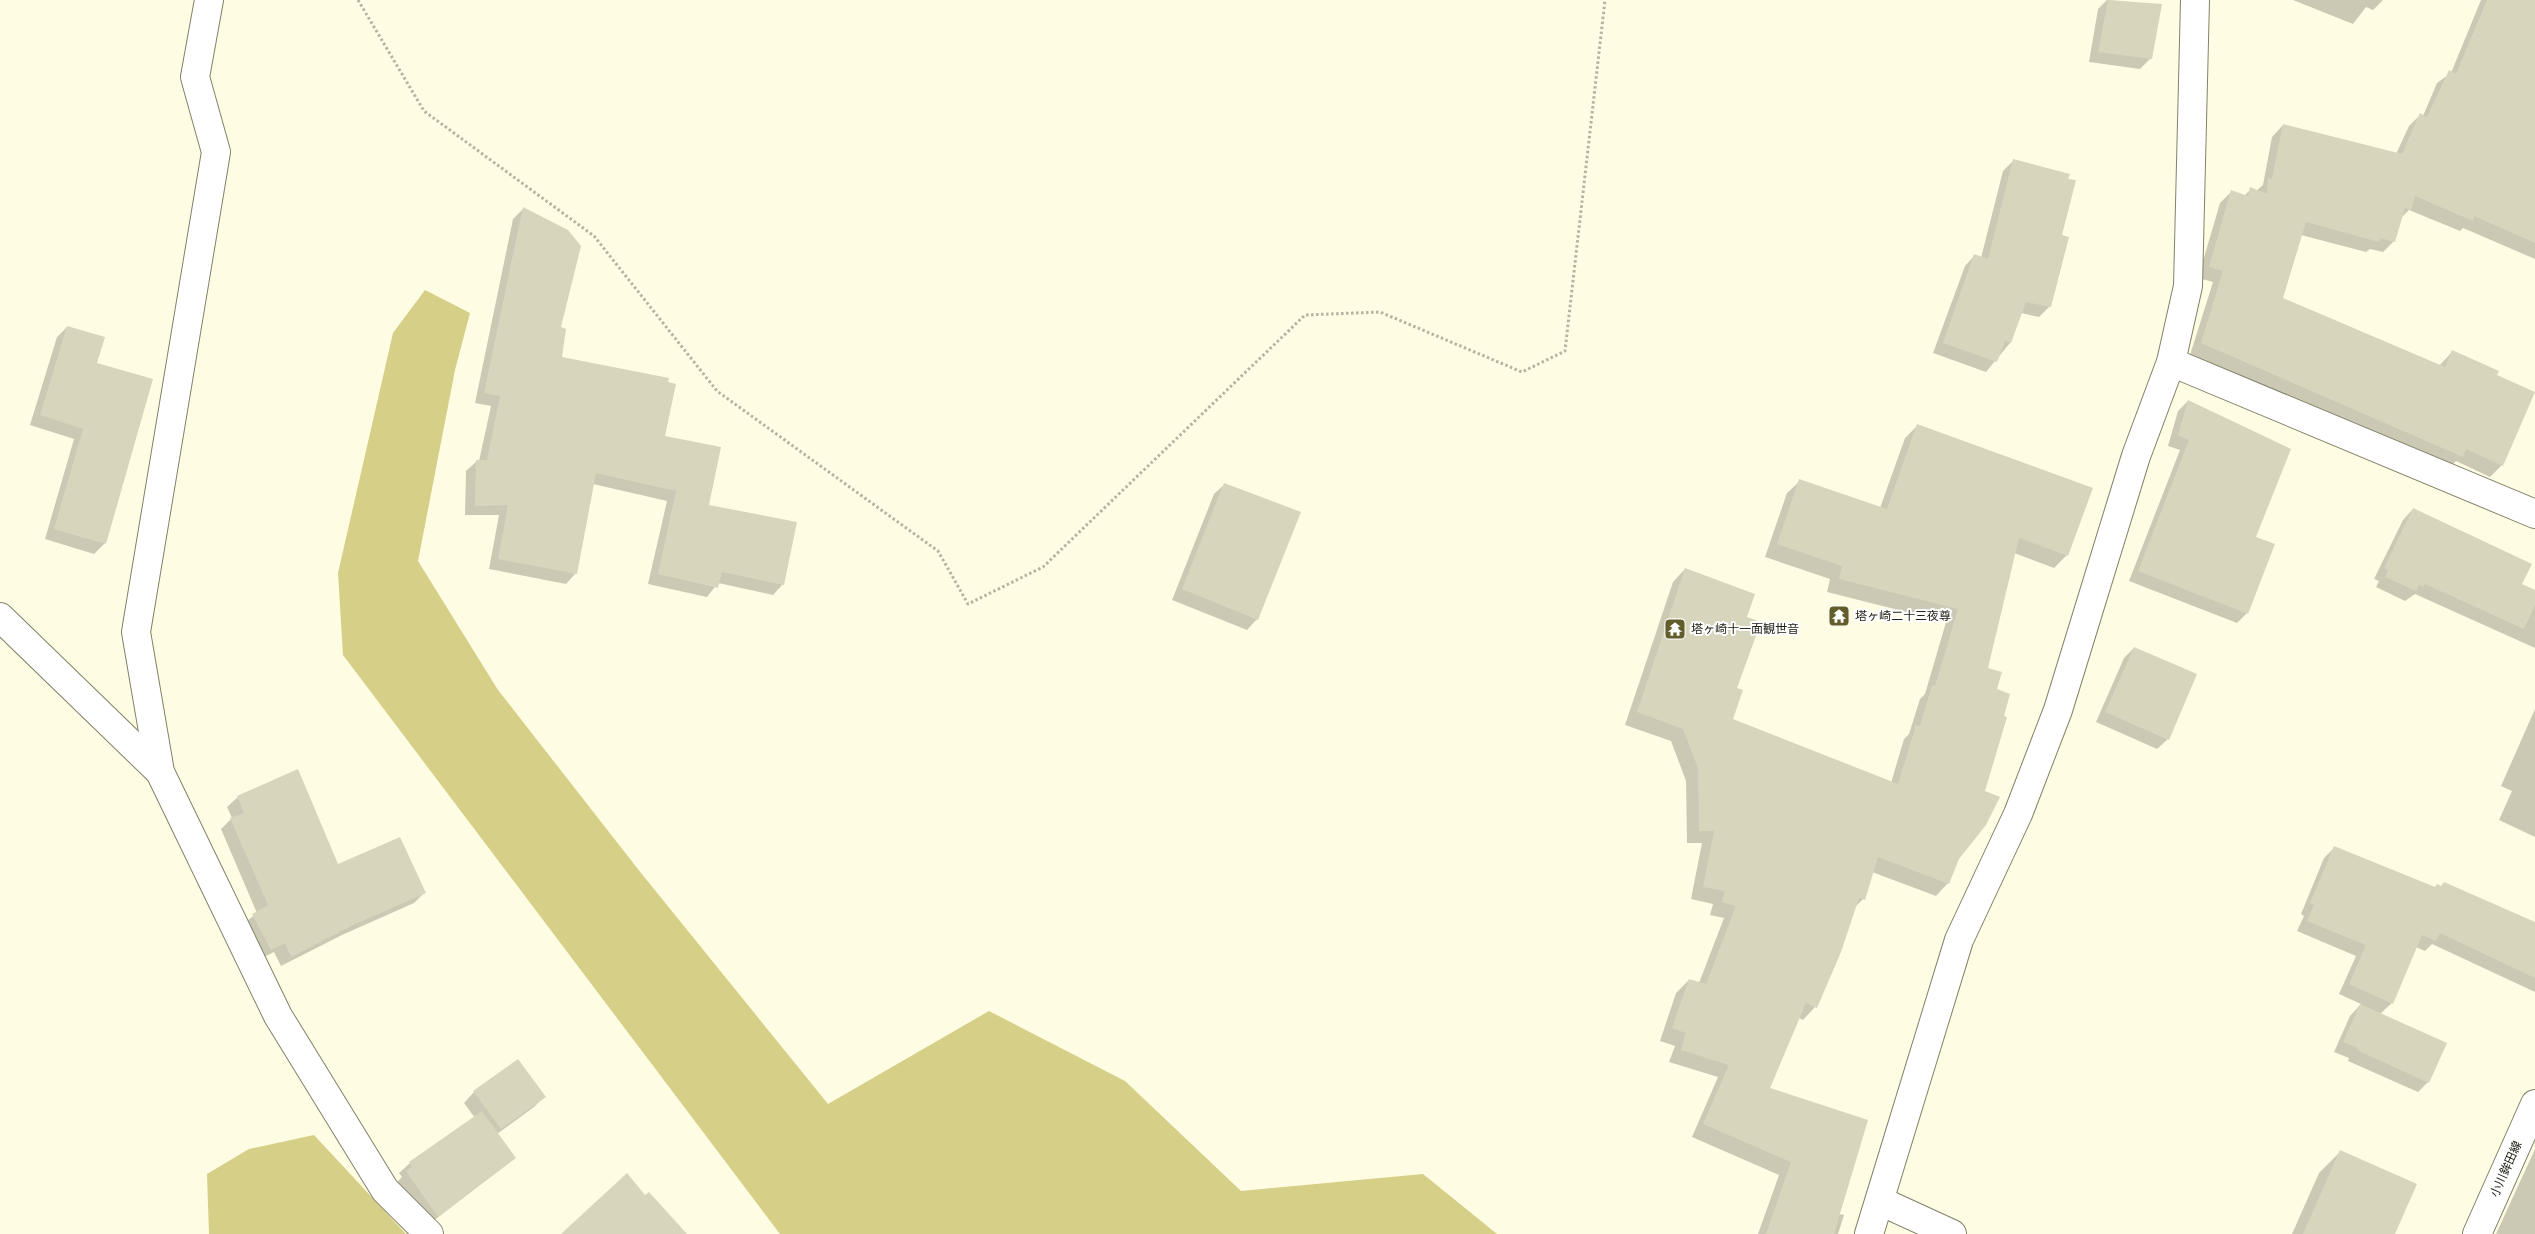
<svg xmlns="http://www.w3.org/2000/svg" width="2535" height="1234" viewBox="0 0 2535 1234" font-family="'PT Sans Narrow','Noto Sans JP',sans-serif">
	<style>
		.forest { fill: #d5cf87 }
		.shadow { fill: #0003 }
		.building { fill: #d7d6bd }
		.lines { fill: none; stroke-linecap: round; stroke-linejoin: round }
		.minor-casing { stroke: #82816a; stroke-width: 30 }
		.major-casing { stroke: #82816a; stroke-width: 30 }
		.path { stroke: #b6b4a0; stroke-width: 3; stroke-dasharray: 2.5 2.5; stroke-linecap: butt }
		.minor { stroke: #fff; stroke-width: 28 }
		.major { stroke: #fff; stroke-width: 28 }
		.labels { text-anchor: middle; stroke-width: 4; stroke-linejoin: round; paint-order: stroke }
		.poi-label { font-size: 12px; fill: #222218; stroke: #fff; text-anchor: start }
		.street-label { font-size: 12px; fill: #222218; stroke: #fff }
	</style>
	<rect width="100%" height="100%" fill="#fefce2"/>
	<g class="forest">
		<path d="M 425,290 L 470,313 L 455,370 L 418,561 L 498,690 L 641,873 L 828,1104 L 989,1011 L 1125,1081 L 1241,1191 L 1423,1174 L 1497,1234 L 780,1234 L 343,655 L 338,573 L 393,333 Z"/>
		<path d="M 314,1135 L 406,1234 L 209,1234 L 207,1174 L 249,1149 Z"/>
	</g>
	<g class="shadow">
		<path d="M 2107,0 L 2160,5 L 2151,58 L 2140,69 L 2089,62 L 2098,9 Z"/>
		<path d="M 2293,0 L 2383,0 L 2373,10 L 2366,7 L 2353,24 Z"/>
		<path d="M 2481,0 L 2535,0 L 2535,259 L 2463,228 L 2460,231 L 2409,210 L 2401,218 L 2394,241 L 2383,252 L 2370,249 L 2366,252 L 2301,235 L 2282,299 L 2439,366 L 2452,352 L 2495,376 L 2502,465 L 2490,477 L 2456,461 L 2450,467 L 2190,355 L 2213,282 L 2198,278 L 2220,203 L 2231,192 L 2244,196 L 2251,189 L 2256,191 L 2263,185 L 2272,137 L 2283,125 L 2396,154 L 2409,126 L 2420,115 L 2423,116 L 2437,83 L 2451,73 Z"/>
		<path d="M 2013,161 L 2061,236 L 2050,306 L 2039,317 L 2021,313 L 2010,343 L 1986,372 L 1933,353 L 1965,266 L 1975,255 L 1981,258 L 2003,171 Z"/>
		<path d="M 523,209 L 560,328 L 561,358 L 664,437 L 708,506 L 783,584 L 773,595 L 718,583 L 707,597 L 648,584 L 667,501 L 593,484 L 576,573 L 566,584 L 489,569 L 499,515 L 465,515 L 466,471 L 477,461 L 479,461 L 491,406 L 475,403 L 513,219 Z"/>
		<path d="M 67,327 L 95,364 L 151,380 L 104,544 L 94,554 L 45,539 L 74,439 L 30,425 L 57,337 Z"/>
		<path d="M 2188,401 L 2255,538 L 2247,613 L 2237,623 L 2129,581 L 2180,450 L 2168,446 L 2178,411 Z"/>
		<path d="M 1917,426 L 2067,555 L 2054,568 L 2014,553 L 1986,669 L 1957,858 L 1948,883 L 1936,896 L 1872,872 L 1863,899 L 1854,908 L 1815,1007 L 1803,1020 L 1799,1018 L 1769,1089 L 1839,1214 L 1844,1215 L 1838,1234 L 1758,1234 L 1779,1175 L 1692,1137 L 1718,1077 L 1669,1062 L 1675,1046 L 1660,1041 L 1676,993 L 1689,980 L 1699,983 L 1724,918 L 1710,915 L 1713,904 L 1691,899 L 1702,843 L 1687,843 L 1686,781 L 1671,741 L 1625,725 L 1673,582 L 1685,569 L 1745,617 L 1732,720 L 1891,783 L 1904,739 L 1909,734 L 1920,699 L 1925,694 L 1946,622 L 1827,592 L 1830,579 L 1765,557 L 1787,493 L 1800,481 L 1880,508 L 1905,438 Z"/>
		<path d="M 1225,484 L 1257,619 L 1247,630 L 1172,600 L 1214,494 Z"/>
		<path d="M 2413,509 L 2521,585 L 2535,592 L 2535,648 L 2415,594 L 2405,601 L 2376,587 L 2379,581 L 2374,579 L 2403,520 Z"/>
		<path d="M 2134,648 L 2168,739 L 2157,749 L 2096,722 L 2124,658 Z"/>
		<path d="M 2535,709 L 2535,837 L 2499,820 L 2512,791 L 2501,786 Z"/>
		<path d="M 238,797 L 338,866 L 424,893 L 414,903 L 342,935 L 281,966 L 274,952 L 260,959 L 242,925 L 257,913 L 221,829 L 232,818 L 227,807 Z"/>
		<path d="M 2334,848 L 2434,888 L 2535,924 L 2535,992 L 2432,944 L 2425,951 L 2416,947 L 2392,1003 L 2380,1014 L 2428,1082 L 2418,1092 L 2348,1061 L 2349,1058 L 2334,1052 L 2350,1016 L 2361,1004 L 2339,994 L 2356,956 L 2297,931 L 2304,916 L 2301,914 L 2324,858 Z"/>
		<path d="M 474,1092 L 544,1097 L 534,1107 L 497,1134 L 514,1158 L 427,1226 L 396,1183 L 402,1177 L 399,1173 L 410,1163 L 475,1118 L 464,1103 Z"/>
		<path d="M 2535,1149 L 2535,1234 L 2496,1234 Z"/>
		<path d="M 2340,1152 L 2393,1234 L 2292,1234 L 2319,1173 Z"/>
	</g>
	<g class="building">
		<path d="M 2108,0 L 2162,4 L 2152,59 L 2098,52 Z"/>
		<path d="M 2487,0 L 2535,0 L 2535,243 L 2474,216 L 2473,221 L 2415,196 L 2411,210 L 2405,208 L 2395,242 L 2380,238 L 2379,242 L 2306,222 L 2283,298 L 2445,367 L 2452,350 L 2499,371 L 2497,375 L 2535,392 L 2503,466 L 2466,449 L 2463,457 L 2201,343 L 2223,271 L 2209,267 L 2231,190 L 2248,196 L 2250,187 L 2267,194 L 2268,178 L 2272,179 L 2283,124 L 2402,154 L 2420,113 L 2427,117 L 2449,70 L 2456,74 Z"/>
		<path d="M 2013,159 L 2070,174 L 2068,179 L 2076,180 L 2062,235 L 2069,237 L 2051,307 L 2026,302 L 2011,343 L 2005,341 L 1997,362 L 1943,343 L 1974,254 L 1988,259 Z"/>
		<path d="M 523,207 L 568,230 L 581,246 L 561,327 L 566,329 L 562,357 L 669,378 L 668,382 L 676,384 L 665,436 L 721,447 L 709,505 L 797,522 L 784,585 L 722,572 L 718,588 L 658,574 L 676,491 L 596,473 L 577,574 L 498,559 L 508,505 L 475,506 L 476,460 L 487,460 L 500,396 L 484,393 Z"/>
		<path d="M 67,326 L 105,337 L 97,363 L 153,379 L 106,544 L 54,529 L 83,429 L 40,415 Z"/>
		<path d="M 2188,400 L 2291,449 L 2256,537 L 2275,544 L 2248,614 L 2138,571 L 2189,440 L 2178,435 Z"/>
		<path d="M 1917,424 L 2093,488 L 2068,556 L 2019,538 L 1988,668 L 2002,672 L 1997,689 L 2010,694 L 2004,716 L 2007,717 L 1985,791 L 2000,797 L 1986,825 L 1959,859 L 1949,884 L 1878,857 L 1865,900 L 1859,898 L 1841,952 L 1817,1008 L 1806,1003 L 1770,1088 L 1868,1120 L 1834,1234 L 1766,1234 L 1791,1162 L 1703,1124 L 1729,1065 L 1681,1050 L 1686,1033 L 1672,1028 L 1689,979 L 1706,984 L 1736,906 L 1722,902 L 1725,891 L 1703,887 L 1714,831 L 1699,831 L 1698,768 L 1683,729 L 1637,712 L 1685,568 L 1755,594 L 1747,617 L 1761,622 L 1737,688 L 1743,690 L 1733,719 L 1898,784 L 1916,725 L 1920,726 L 1932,685 L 1935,686 L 1958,609 L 1839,579 L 1842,566 L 1777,544 L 1799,479 L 1887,509 Z"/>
		<path d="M 1224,483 L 1301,512 L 1258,620 L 1182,589 Z"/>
		<path d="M 2413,508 L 2532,564 L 2522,584 L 2535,590 L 2535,605 L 2524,629 L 2425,584 L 2423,587 L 2419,585 L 2416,591 L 2385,577 L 2388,570 L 2384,568 Z"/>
		<path d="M 2134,647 L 2197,674 L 2169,740 L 2105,712 Z"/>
		<path d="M 298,769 L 338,864 L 400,837 L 426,893 L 353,925 L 291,957 L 285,943 L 271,950 L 252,914 L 268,905 L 230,818 L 244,813 L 237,796 Z"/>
		<path d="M 2334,846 L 2435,887 L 2437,884 L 2441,886 L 2444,882 L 2535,922 L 2535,978 L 2440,933 L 2436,941 L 2422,935 L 2393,1004 L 2349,984 L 2366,945 L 2307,921 L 2314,905 L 2310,903 Z"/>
		<path d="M 2360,1004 L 2447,1043 L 2429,1083 L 2357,1050 L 2358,1048 L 2343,1042 Z"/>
		<path d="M 518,1059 L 546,1097 L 501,1129 L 473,1091 Z"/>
		<path d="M 482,1111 L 516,1158 L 438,1217 L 406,1171 L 412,1167 L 409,1162 Z"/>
		<path d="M 2340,1150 L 2417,1184 L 2395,1234 L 2303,1234 Z"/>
		<path d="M 627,1173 L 645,1195 L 649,1192 L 687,1234 L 561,1234 Z"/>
	</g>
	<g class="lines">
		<g class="minor-casing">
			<g id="minor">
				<path d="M 209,0 L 195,77 L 216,152 L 136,632 L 160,772 L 278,1016 L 385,1190 L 429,1234"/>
				<path d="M 2171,362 L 2535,514"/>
				<path d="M 0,617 L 160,772"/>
				<path d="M 1880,1201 L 1952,1234"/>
				<path d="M 1869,1234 L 1959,940 L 2018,814 L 2058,710 L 2136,456 L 2171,362 L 2188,286 L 2195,0"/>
			</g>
		</g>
		<g class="major-casing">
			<path id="major" d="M 2477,1234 L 2535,1104"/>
		</g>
		<path class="path" d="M 358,0 L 424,111 L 594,236 L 717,391 L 938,551 L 968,604 L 1043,567 L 1305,315 L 1380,312 L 1522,372 L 1565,351 L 1605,0"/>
		<use href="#minor" class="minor"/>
		<use href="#major" class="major"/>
	</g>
	<defs>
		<g id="temple-square" transform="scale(1.125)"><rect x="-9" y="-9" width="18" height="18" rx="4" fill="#625d2a" stroke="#fff"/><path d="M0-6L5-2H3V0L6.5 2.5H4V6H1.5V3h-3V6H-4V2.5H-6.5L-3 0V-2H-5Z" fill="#fff"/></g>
	</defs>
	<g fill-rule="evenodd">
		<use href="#temple-square" x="1839" y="616"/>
		<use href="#temple-square" x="1675" y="629"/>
	</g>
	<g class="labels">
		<g class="poi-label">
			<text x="1855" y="620">塔ヶ崎二十三夜尊</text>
			<text x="1691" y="633">塔ヶ崎十一面観世音</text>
		</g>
		<g class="street-label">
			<text transform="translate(2506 1169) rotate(-66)" y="4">小川鉾田線</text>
		</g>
	</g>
</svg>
